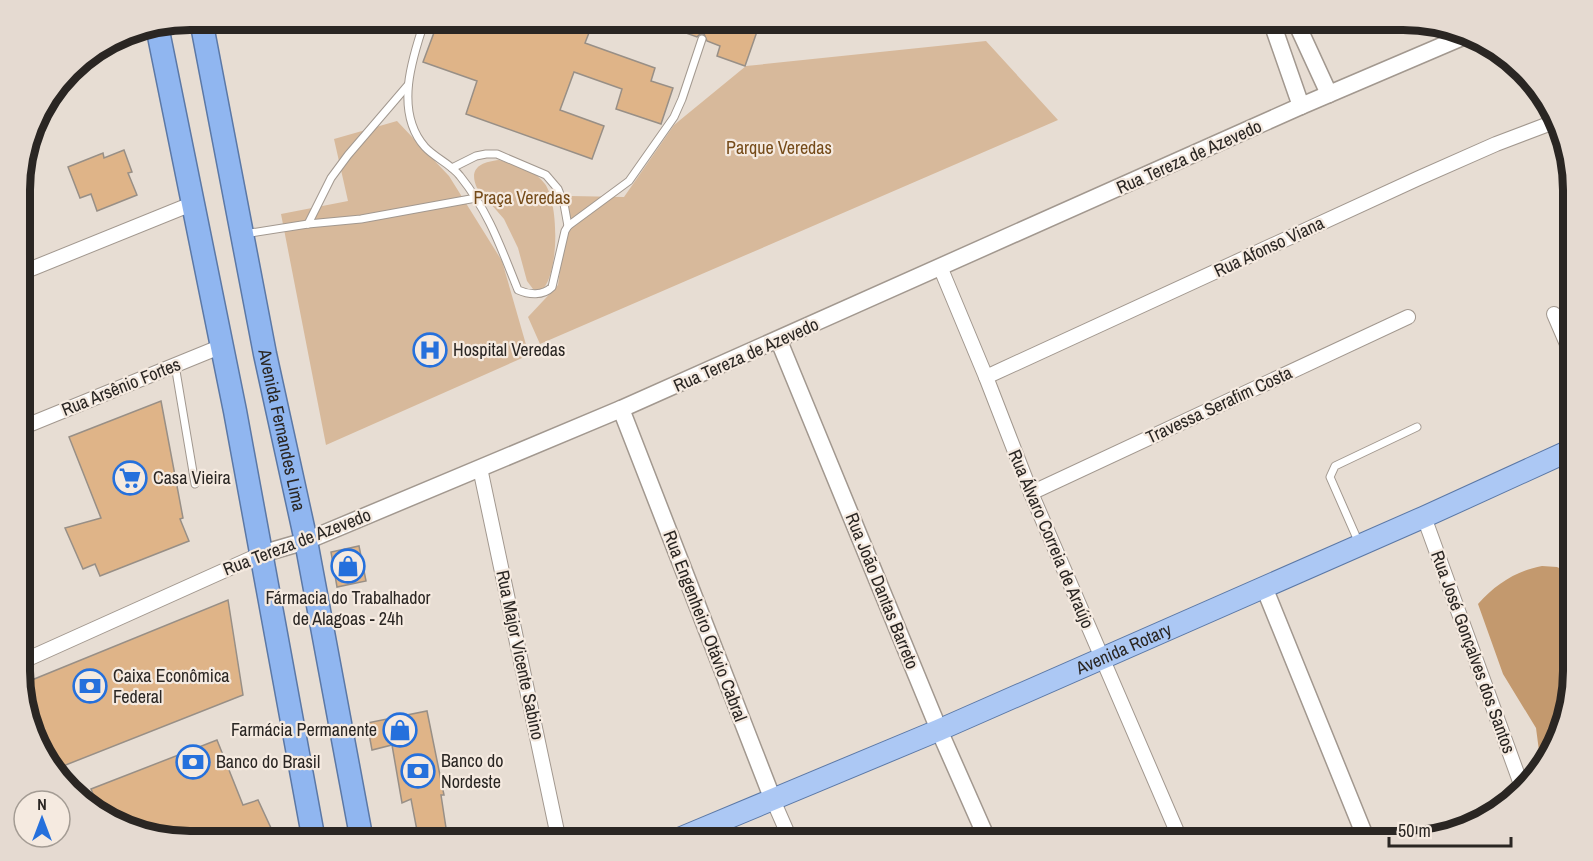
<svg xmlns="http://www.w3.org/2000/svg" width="1593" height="861" viewBox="0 0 1593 861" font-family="'Archivo Narrow',sans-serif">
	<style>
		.green { fill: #d7b99b }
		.forest { fill: #c3996e }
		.building { fill: #dfb488; stroke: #988f86; stroke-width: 1.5 }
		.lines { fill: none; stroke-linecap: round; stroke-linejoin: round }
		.service-casing { stroke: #a2988f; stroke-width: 9 }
		.minor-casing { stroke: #a2988f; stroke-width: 16 }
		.tertiary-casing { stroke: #a2988f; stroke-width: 19 }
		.primary-casing { stroke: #5b78a6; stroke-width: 23 }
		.trunk-casing { stroke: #5b78a6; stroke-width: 25 }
		.service { stroke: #fff; stroke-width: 7 }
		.minor { stroke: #fff; stroke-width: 14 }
		.tertiary { stroke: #fff; stroke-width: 16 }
		.primary { stroke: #acc8f4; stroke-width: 21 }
		.trunk { stroke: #90b6f0; stroke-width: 22 }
		.labels { text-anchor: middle; stroke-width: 4.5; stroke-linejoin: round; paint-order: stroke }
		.park-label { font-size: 18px; fill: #754b19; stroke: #f5eae0 }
		.street-label { font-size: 18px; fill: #2a2623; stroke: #f5eae0 }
		.poi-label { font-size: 18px; fill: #2a2623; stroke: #f5eae0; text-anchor: start }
		.rim { fill: none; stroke: #2a2623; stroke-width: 8 }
	</style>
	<rect width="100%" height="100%" fill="#e7ddd3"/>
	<g class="green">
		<path d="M 986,41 L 1058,120 L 540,344 L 528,317 L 558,285 L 570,196 L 624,197 L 674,125 L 746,66 Z"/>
		<path d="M 397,121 L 449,176 L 502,261 L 529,355 L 326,445 L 281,214 L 348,201 L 334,139 Z"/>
		<path d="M 499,160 C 515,165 534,169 545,184 C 559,203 560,277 540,292 L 533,289 L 527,281 L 518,248 L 504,219 L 477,188 C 468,168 481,162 499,160 Z"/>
	</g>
	<path class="forest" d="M 1542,566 L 1557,567 L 1573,575 L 1573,682 L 1551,756 L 1541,766 L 1536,728 L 1503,674 L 1478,604 C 1496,584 1516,571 1542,566 Z"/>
	<g class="building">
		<path d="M 447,20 L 513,20 L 548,32 L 553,20 L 594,20 L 585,43 L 655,68 L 651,81 L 673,88 L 661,124 L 616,109 L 622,89 L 574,72 L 560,110 L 604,126 L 592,159 L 466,114 L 477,81 L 423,62 L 435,30 L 442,32 Z"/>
		<path d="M 652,20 L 690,20 L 702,24 L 702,28 L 705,31 L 709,31 L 712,28 L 726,32 L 730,20 L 761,20 L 745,66 L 717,56 L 720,46 L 707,41 L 704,34 L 700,34 L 697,37 L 652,21 Z"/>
		<path d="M 124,150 L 132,172 L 128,173 L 137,195 L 97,211 L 91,194 L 80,198 L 68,167 L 103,153 L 104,158 Z"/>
		<path d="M 161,401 L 183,518 L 180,519 L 189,541 L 100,576 L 95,564 L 83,569 L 65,528 L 101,518 L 69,437 Z"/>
		<path d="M 359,546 L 366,581 L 337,587 L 331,552 Z"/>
		<path d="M 228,600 L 243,695 L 53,770 L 22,684 Z"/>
		<path d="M 427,711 L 444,795 L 441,795 L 448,841 L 419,841 L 411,799 L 402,803 L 392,745 L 372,750 L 367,723 Z"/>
		<path d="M 217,740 L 243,805 L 258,800 L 277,841 L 190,842 L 133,826 L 129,817 L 117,822 L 105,819 L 102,816 L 91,789 Z"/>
	</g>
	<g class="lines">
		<g class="service-casing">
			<g id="service">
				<path d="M 425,20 C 412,58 394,112 425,147 C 435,158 451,164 460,176 C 489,212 501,248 518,290 C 529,295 543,296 552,287 L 565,231 L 568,226 L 629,181 L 674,117 L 682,99 L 702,39"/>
				<path d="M 707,26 L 709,20"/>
				<path d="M 452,168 L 476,156 L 486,154 L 497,154 L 546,175 L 558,189 L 564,204 L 568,226"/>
				<path d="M 308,224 L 331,178 L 348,155 L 408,85"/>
				<path d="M 244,234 L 308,224 L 361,219 L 476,198"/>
				<path d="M 175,365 L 195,484"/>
				<path d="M 1359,543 L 1330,477 L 1335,466 L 1417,427"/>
			</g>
		</g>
		<g class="minor-casing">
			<g id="minor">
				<path d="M 941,269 L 986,377 L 1031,493 L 1181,841"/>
				<path d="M 21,273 L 194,203"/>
				<path d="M 1554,314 L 1573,358"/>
				<path d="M 986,377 L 1419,178 L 1496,144 L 1554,122"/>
				<path d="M 21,428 L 222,346"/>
				<path d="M 480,468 L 559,841"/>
				<path d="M 1031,493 L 1408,317"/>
				<path d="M 1424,517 L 1522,787"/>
				<path d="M 21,662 L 261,554"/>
				<path d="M 773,800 L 791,841"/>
			</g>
		</g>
		<g class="tertiary-casing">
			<g id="tertiary">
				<path d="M 1271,20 L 1301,106"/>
				<path d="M 1295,20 L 1329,94"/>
				<path d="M 779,341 L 939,730 L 988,841"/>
				<path d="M 621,409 L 773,800"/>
				<path d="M 261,554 L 306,541 L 621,409 L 1301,106 L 1465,36"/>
				<path d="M 1264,587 L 1367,841"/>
			</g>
		</g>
		<g class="primary-casing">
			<g id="primary">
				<path id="s1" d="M 673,841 L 939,730 L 1424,517 L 1573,449"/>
			</g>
		</g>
		<g class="trunk-casing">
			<g id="trunk">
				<path id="s2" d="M 201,20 L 265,354 L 306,541 L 362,841"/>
				<path d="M 157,26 L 235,411 L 314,841"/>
			</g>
		</g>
		<use href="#service" class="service"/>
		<use href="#minor" class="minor"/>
		<use href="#tertiary" class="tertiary"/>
		<use href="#primary" class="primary"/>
		<use href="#trunk" class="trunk"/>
	</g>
	<defs>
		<g id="hospital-ring" transform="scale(1.725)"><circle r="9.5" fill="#f5eae0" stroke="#2570dc" stroke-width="1.5"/><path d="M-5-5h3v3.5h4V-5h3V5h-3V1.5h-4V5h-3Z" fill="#2570dc"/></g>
		<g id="supermarket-ring" transform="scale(1.725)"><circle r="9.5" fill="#f5eae0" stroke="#2570dc" stroke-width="1.5"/><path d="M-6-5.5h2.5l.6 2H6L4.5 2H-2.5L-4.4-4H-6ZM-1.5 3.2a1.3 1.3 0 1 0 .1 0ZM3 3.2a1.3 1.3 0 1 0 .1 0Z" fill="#2570dc"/></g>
		<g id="shop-ring" transform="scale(1.725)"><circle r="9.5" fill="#f5eae0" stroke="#2570dc" stroke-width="1.5"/><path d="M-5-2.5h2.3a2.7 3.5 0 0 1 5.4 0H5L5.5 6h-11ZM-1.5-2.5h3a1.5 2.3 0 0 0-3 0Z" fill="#2570dc"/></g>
		<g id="bank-ring" transform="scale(1.725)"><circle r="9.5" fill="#f5eae0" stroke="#2570dc" stroke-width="1.5"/><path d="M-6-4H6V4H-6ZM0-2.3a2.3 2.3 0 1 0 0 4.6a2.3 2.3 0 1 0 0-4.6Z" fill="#2570dc"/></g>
	</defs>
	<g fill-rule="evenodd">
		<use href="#hospital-ring" x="430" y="350"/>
		<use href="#supermarket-ring" x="130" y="478"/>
		<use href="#shop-ring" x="348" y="566"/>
		<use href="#bank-ring" x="90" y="686"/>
		<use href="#shop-ring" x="400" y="730"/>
		<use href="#bank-ring" x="193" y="762"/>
		<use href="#bank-ring" x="418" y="771"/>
	</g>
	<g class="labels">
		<g class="park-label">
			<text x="779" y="154">Parque Veredas</text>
			<text x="522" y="204">Praça Veredas</text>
		</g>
		<g class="street-label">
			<text transform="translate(1189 157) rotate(-24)" y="6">Rua Tereza de Azevedo</text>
			<text transform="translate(1269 247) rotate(-25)" y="6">Rua Afonso Viana</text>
			<text transform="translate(746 355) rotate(-24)" y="6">Rua Tereza de Azevedo</text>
			<text transform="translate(121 387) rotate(-22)" y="6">Rua Arsênio Fortes</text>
			<text transform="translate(1219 405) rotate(-25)" y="6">Travessa Serafim Costa</text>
			<text dy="6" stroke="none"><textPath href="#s2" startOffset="418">Avenida Fernandes Lima</textPath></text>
			<text transform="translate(1051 539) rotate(67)" y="6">Rua Álvaro Correia de Araújo</text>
			<text transform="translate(297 542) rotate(-21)" y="6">Rua Tereza de Azevedo</text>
			<text transform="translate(882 591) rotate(68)" y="6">Rua João Dantas Barreto</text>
			<text transform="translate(705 626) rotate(69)" y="6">Rua Engenheiro Otávio Cabral</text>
			<text dy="6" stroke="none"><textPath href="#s1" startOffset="490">Avenida Rotary</textPath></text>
			<text transform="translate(1473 652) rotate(70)" y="6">Rua José Gonçalves dos Santos</text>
			<text transform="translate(520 655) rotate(78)" y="6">Rua Major Vicente Sabino</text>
		</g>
		<g class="poi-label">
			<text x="453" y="356">Hospital Veredas</text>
			<text x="153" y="484">Casa Vieira</text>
			<text x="348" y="604" text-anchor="middle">Fármacia do Trabalhador<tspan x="348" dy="21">de Alagoas - 24h</tspan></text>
			<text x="113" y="682">Caixa Econômica<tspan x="113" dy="21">Federal</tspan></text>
			<text x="377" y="736" text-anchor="end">Farmácia Permanente</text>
			<text x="441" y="767">Banco do<tspan x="441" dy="21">Nordeste</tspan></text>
			<text x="216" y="768">Banco do Brasil</text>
		</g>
	</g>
	<path d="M0 0H1593V861H0ZM190 30H1403A160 160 0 0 1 1563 190V671A160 160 0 0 1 1403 831H190A160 160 0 0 1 30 671V190A160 160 0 0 1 190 30Z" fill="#e5dad1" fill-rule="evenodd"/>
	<path class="rim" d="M190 30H1403A160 160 0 0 1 1563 190V671A160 160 0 0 1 1403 831H190A160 160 0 0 1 30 671V190A160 160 0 0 1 190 30Z"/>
	<g transform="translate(42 819)"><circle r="28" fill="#f5eae0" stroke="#a49c94" stroke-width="1.5"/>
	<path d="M0-4.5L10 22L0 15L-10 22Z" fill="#2570dc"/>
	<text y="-9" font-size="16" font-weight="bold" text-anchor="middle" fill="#2a2623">N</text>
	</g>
	<path d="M1389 837v9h122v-9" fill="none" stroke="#2a2623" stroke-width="3"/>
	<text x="1398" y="837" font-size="18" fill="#2a2623" stroke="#f5eae0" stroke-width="4.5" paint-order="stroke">50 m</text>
</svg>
